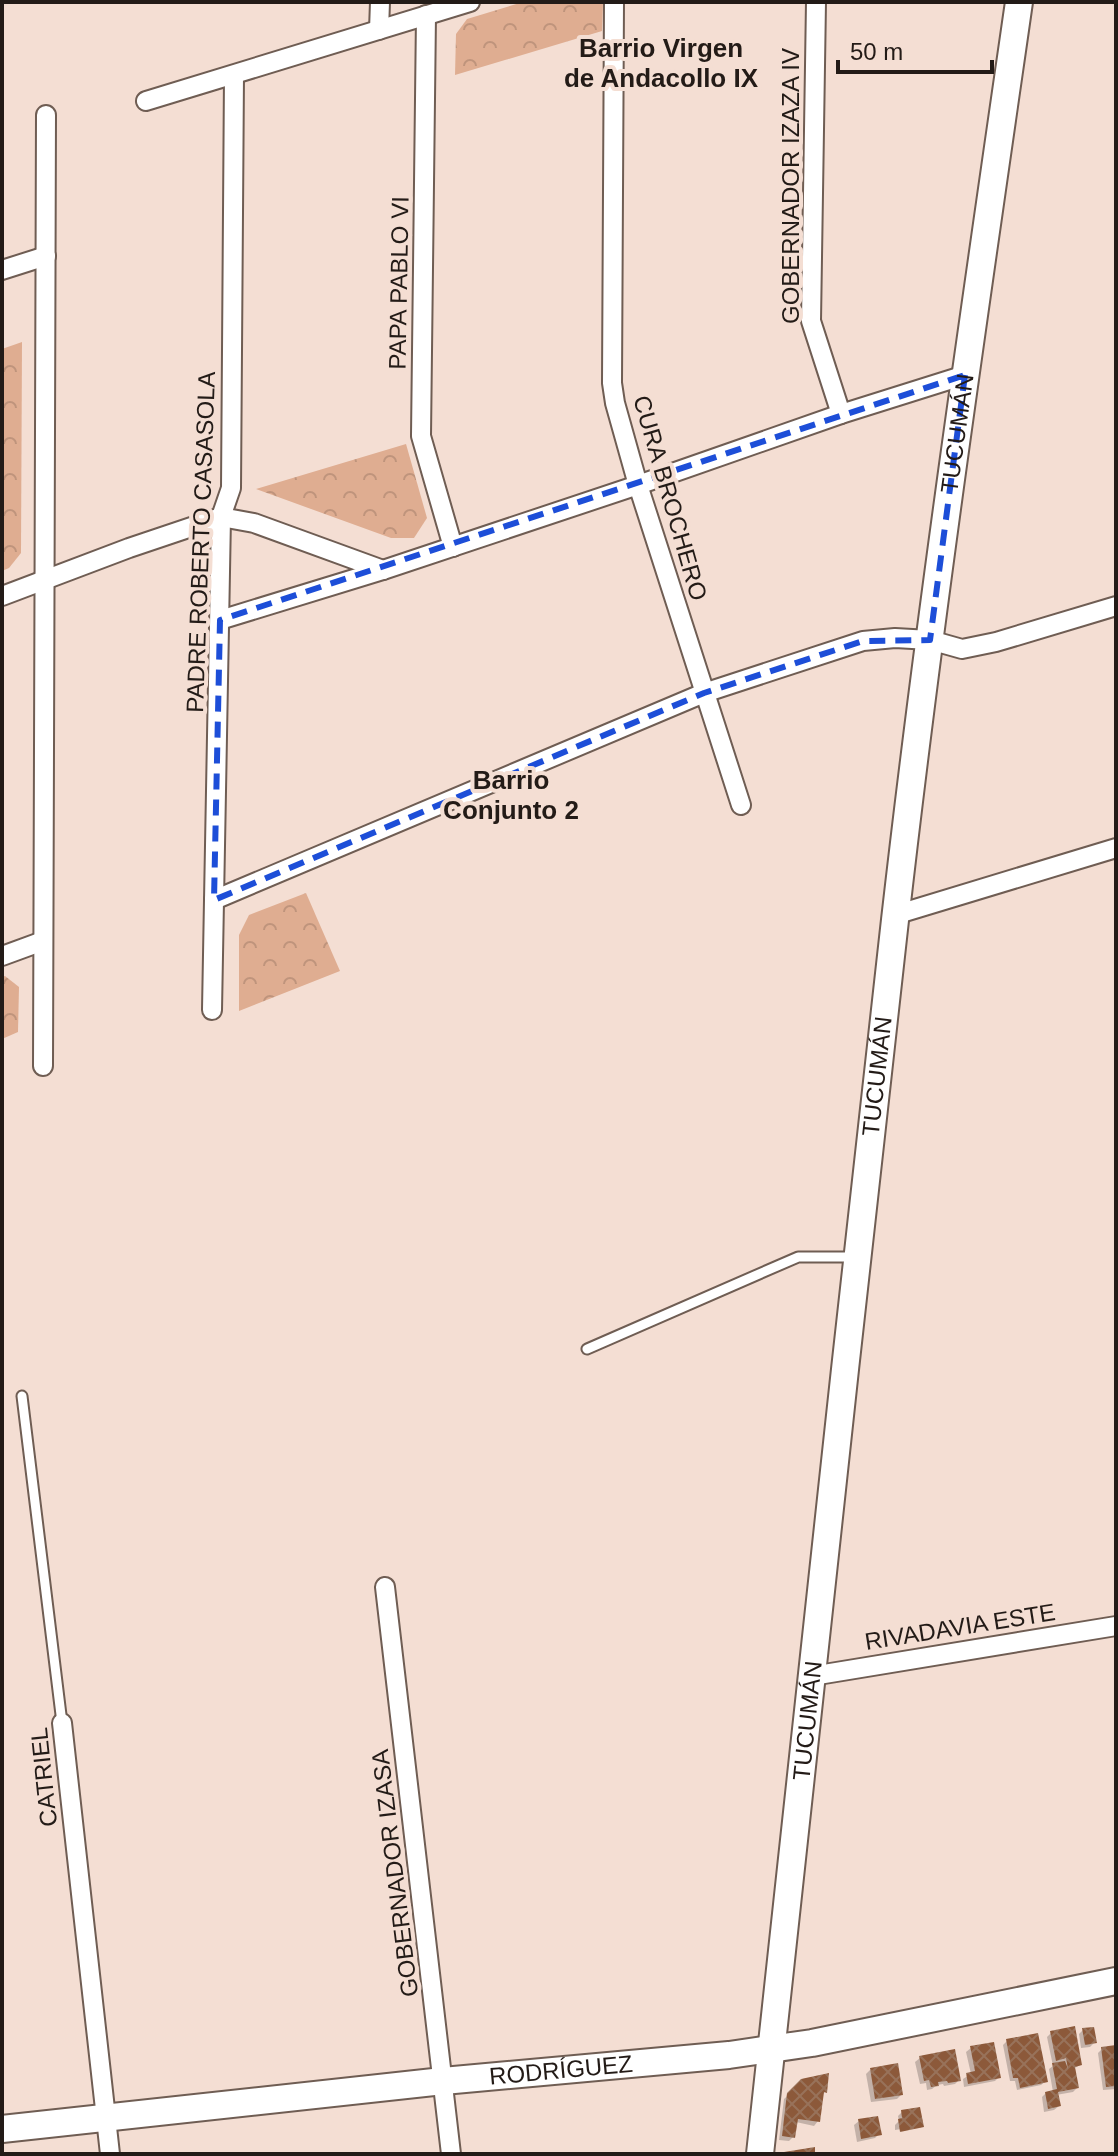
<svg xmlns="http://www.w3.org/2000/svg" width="1118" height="2156" viewBox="0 0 1118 2156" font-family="Arial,sans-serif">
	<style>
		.park { fill: url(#park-crowns) }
		.shadow { fill: #0003 }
		.building { fill: url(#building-cross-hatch) }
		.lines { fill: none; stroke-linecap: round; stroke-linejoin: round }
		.lane-casing { stroke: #6f5d53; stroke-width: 13 }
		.street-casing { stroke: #6f5d53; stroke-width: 22 }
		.secondary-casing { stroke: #6f5d53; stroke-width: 30 }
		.lane { stroke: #fff; stroke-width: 9 }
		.street { stroke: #fff; stroke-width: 18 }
		.secondary { stroke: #fff; stroke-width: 26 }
		.marked { fill: none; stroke: #1d4ed8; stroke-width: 6; stroke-dasharray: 16 10; stroke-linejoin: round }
		.labels { text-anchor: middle; stroke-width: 8; stroke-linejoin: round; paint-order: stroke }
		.street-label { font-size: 24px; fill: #231b17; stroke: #f4ded3 }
		.neighbourhood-label { font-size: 26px; font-weight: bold; fill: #231b17; stroke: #f4ded3 }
	</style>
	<defs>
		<pattern id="park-crowns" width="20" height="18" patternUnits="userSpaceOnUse" patternTransform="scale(2)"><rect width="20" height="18" fill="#dfad91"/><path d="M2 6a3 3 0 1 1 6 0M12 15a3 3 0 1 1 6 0" fill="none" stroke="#bf947c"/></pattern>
		<pattern id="building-cross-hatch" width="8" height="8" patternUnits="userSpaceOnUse" patternTransform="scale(2)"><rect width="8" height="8" fill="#8c593a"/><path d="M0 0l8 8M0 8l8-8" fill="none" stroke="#98725a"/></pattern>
	</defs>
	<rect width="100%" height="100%" fill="#f4ded3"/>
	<g class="park">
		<path d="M 523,2 L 603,2 L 602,31 L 455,75 L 456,34 L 467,19 Z"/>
		<path d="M 22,342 L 21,553 L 9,568 L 2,571 L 2,349 Z"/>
		<path d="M 406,444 L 427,518 L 414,538 L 391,538 L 256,489 Z"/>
		<path d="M 306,893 L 340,971 L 239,1011 L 239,935 L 249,915 Z"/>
		<path d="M 5,976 L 19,987 L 18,1032 L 2,1039 L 2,977 Z"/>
	</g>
	<g class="shadow">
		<path d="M 1083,2030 L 1095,2042 L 1090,2047 L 1081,2048 L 1079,2034 Z"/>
		<path d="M 1051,2033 L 1080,2065 L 1073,2069 L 1077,2088 L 1073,2092 L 1056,2095 L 1059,2106 L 1054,2110 L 1044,2112 L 1042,2097 L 1046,2093 L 1053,2092 L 1049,2069 L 1053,2066 L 1047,2037 Z"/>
		<path d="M 1007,2041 L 1046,2081 L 1041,2085 L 1017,2090 L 1015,2081 L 1010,2081 L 1003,2045 Z"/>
		<path d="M 1116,2047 L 1116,2089 L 1103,2090 L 1098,2053 L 1102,2049 Z"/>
		<path d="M 971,2048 L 999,2077 L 995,2081 L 964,2087 L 963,2079 L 971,2074 L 966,2052 Z"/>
		<path d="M 920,2058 L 959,2080 L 955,2084 L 944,2086 L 943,2084 L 937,2085 L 932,2089 L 927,2090 L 926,2083 L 920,2084 L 915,2062 Z"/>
		<path d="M 871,2069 L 901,2095 L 897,2099 L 871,2102 L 866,2074 Z"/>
		<path d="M 805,2080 L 825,2092 L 822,2095 L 818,2121 L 814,2126 L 796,2122 L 793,2137 L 789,2141 L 779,2140 L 784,2099 Z"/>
		<path d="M 902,2112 L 922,2126 L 920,2128 L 920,2126 L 895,2130 L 895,2125 L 899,2121 L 898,2116 Z"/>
		<path d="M 859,2121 L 879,2134 L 875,2138 L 857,2142 L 854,2125 Z"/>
	</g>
	<g class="building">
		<path d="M 1075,2026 L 1082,2065 L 1075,2067 L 1079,2088 L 1058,2092 L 1061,2106 L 1048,2109 L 1045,2092 L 1057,2089 L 1052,2063 L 1065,2061 L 1068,2069 L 1066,2058 L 1056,2061 L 1050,2031 Z"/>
		<path d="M 1094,2027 L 1097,2043 L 1085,2045 L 1082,2028 Z"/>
		<path d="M 1038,2033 L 1048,2082 L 1020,2088 L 1018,2078 L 1013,2078 L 1006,2039 Z"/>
		<path d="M 994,2042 L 1001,2078 L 968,2084 L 966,2073 L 975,2071 L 970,2046 Z"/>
		<path d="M 1116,2045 L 1116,2086 L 1106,2087 L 1101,2047 Z"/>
		<path d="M 955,2049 L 961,2081 L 948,2083 L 947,2081 L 938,2082 L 939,2086 L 931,2087 L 929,2080 L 924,2081 L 919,2056 Z"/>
		<path d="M 898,2063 L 903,2095 L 875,2099 L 870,2068 Z"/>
		<path d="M 829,2073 L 827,2093 L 824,2092 L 820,2122 L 798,2119 L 795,2138 L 782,2136 L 787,2093 L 801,2079 Z"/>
		<path d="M 920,2107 L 924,2127 L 900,2132 L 898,2119 L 902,2118 L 901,2110 Z"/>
		<path d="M 878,2116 L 882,2135 L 861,2139 L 858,2119 Z"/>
		<path d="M 815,2147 L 815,2154 L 784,2154 L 784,2152 Z"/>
	</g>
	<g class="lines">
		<g class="lane-casing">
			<g id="lane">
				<path d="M 587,1349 L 798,1257 L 853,1257"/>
				<path d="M 22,1396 L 62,1723"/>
			</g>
		</g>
		<g class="street-casing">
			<g id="street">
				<path d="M 614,2 L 612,383 L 615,403 L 638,485 L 741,805"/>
				<path d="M 816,2 L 811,321 L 841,414"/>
				<path d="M 426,15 L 421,436 L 453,547"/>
				<path d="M 379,30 L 380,2"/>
				<path d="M 146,101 L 470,2"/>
				<path d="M 2,270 L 46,256"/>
				<path d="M 2,596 L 129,548 L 221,517 L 254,523 L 383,570"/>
				<path d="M 220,620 L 383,570 L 638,485 L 841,414 L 965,375"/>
				<path d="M 214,900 L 704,693 L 863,641 L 895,638 L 930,640 L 962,649 L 996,642 L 1116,606"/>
				<path d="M 895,915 L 1116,848"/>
				<path d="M 2,956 L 43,941"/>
				<path d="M 212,1010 L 221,517 L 231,488 L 234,75"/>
				<path d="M 43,1066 L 46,115"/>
				<path d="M 385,1587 L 451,2154"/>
				<path d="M 812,1676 L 1116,1626"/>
				<path d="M 62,1723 L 110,2154"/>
			</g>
		</g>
		<g class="secondary-casing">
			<g id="secondary">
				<path id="s1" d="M 2,2129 L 443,2081 L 729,2055 L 812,2043 L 1116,1981"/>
				<path id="s2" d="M 760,2154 C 807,1743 847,1331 895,920 C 930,613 975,307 1019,2"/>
			</g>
		</g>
		<use href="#lane" class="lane"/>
		<use href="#street" class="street"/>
		<use href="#secondary" class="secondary"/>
	</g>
	<path class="marked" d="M 965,375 L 930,640 L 863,641 L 704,693 L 214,900 L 220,620 Z"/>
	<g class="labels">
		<g class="street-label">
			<text transform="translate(791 186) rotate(-90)" y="8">GOBERNADOR IZAZA IV</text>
			<text transform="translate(399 283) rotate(-89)" y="8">PAPA PABLO VI</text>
			<text dy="8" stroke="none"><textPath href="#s2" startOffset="1732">TUCUMÁN</textPath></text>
			<text transform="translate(670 498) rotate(74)" y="8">CURA BROCHERO</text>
			<text transform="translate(201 542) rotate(-88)" y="8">PADRE ROBERTO CASASOLA</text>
			<text dy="8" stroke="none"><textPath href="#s2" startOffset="1084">TUCUMÁN</textPath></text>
			<text transform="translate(960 1627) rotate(-9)" y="8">RIVADAVIA ESTE</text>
			<text dy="8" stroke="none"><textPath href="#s2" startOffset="436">TUCUMÁN</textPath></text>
			<text transform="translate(44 1777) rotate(-96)" y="8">CATRIEL</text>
			<text transform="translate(395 1873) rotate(-97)" y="8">GOBERNADOR IZASA</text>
			<text dy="8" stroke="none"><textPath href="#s1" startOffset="562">RODRÍGUEZ</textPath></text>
		</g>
		<g class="neighbourhood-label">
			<text x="661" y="57">Barrio Virgen<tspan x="661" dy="30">de Andacollo IX</tspan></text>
			<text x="511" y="789">Barrio<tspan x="511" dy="30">Conjunto 2</tspan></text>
		</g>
	</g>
	<rect width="1118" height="2156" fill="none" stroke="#231b17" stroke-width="8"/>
	<path d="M838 60v12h154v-12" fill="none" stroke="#231b17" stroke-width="4"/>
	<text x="850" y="60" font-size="24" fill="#231b17" stroke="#f4ded3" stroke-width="6" paint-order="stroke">50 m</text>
</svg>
